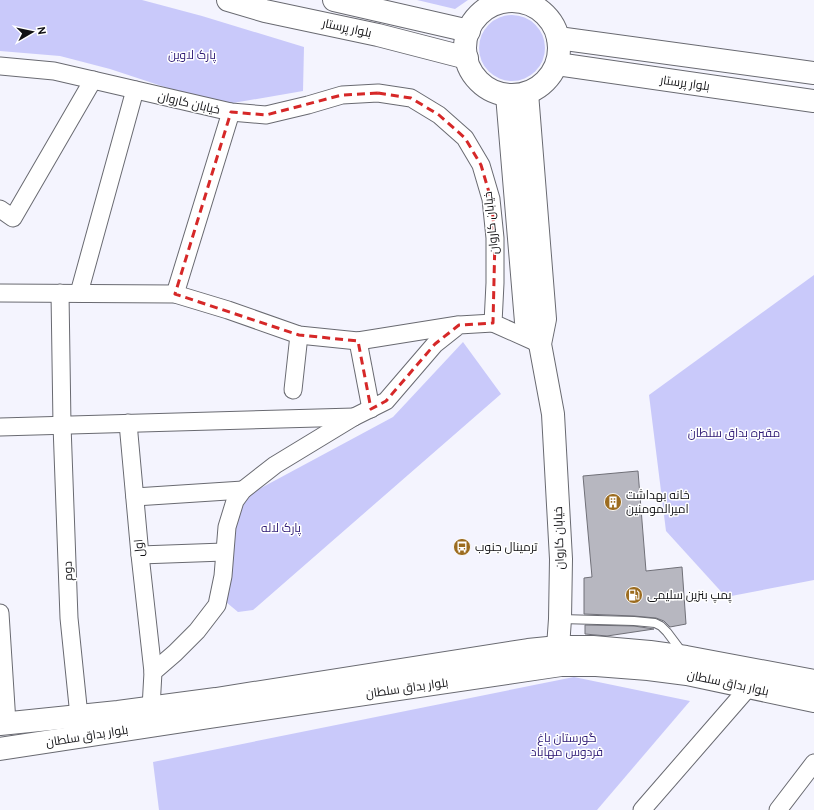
<svg xmlns="http://www.w3.org/2000/svg" width="814" height="810" viewBox="0 0 814 810" font-family="Overpass,Cairo,sans-serif">
	<style>
		.green { fill: #c9c9fa }
		.building { fill: #b7b7c0; stroke: #707078 }
		.lines { fill: none; stroke-linecap: round; stroke-linejoin: round }
		.lane-casing { stroke: #696a71; stroke-width: 10 }
		.street-casing { stroke: #696a71; stroke-width: 19 }
		.secondary-casing { stroke: #696a71; stroke-width: 24 }
		.lane { stroke: #fff; stroke-width: 8 }
		.street { stroke: #fff; stroke-width: 17 }
		.secondary { stroke: #fff; stroke-width: 22 }
		.marked { fill: none; stroke: #d62828; stroke-width: 3; stroke-dasharray: 8 5; stroke-linejoin: round }
		.labels { text-anchor: middle; stroke-width: 3; stroke-linejoin: round; paint-order: stroke }
		.street-label { font-size: 12px; fill: #111114; stroke: #fff }
		.park-label { font-size: 12px; fill: #2e1a75; stroke: #fff }
		.poi-label { font-size: 12px; fill: #111114; stroke: #fff; text-anchor: start }
	</style>
	<rect width="100%" height="100%" fill="#f4f4fe"/>
	<g class="green">
		<path d="M 0,0 L 142,0 L 202,16 L 304,47 L 303,91 L 227,104 L 189,95 L 110,69 L 60,56 L 0,51 Z"/>
		<path d="M 417,0 L 468,0 L 455,9 Z"/>
		<circle cx="512" cy="48" r="33"/>
		<path d="M 814,275 L 814,580 L 726,597 L 666,531 L 649,395 Z"/>
		<path d="M 463,342 L 501,394 L 253,610 L 238,612 L 226,602 L 225,591 L 238,511 L 248,495 L 393,417 Z"/>
		<path d="M 574,677 L 690,701 L 597,810 L 159,810 L 153,762 Z"/>
	</g>
	<g class="building">
		<path d="M 638,471 L 646,571 L 682,567 L 686,624 L 670,627 L 664,621 L 656,618 L 634,616 L 584,614 L 584,578 L 592,577 L 583,476 Z"/>
		<path d="M 585,625 L 634,626 L 654,629 L 607,636 L 585,634 Z"/>
	</g>
	<g class="lines">
		<g class="lane-casing">
			<path id="lane" d="M 561,619 L 634,621 L 655,623 L 661,626 L 667,632 L 682,652"/>
		</g>
		<g class="street-casing">
			<g id="street">
				<path d="M 0,66 L 54,71 L 231,112 L 266,115 L 308,105 L 342,95 L 378,93 L 411,98 L 439,115 L 465,138 L 481,165 L 491,199 L 495,238 L 495,283 L 493,323 L 540,344"/>
				<path d="M 0,209 L 13,218 L 93,80"/>
				<path d="M 0,293 L 175,294 L 228,310 L 299,335 L 358,341 L 458,325"/>
				<path d="M 60,293 L 62,425 L 69,618 L 79,716"/>
				<path d="M 79,293 L 135,90"/>
				<path d="M 175,294 L 231,112"/>
				<path d="M 358,341 L 371,409"/>
				<path d="M 293,390 L 299,335"/>
				<path d="M 128,423 L 140,555 L 153,672"/>
				<path d="M 0,427 L 354,417"/>
				<path d="M 135,497 L 243,490"/>
				<path d="M 140,555 L 224,552"/>
				<path d="M 0,613 L 7,723"/>
				<path d="M 151,708 L 153,672 L 175,653 L 197,631 L 217,605 L 223,576 L 227,527 L 235,501 L 243,490 L 275,465 L 354,417 L 386,401 L 435,344 L 459,325 L 493,323"/>
				<path d="M 642,810 L 749,687"/>
				<path d="M 778,810 L 814,763"/>
			</g>
		</g>
		<g class="secondary-casing">
			<g id="secondary">
				<path d="M 228,0 L 265,11 L 378,35 L 467,58"/>
				<path d="M 334,0 L 469,31"/>
				<circle cx="512" cy="48" r="47"/>
				<path d="M 558,38 L 814,73"/>
				<path d="M 557,64 L 814,101"/>
				<path d="M 527,93 L 545,319 L 540,344 L 553,414 L 561,559 L 560,619 L 558,647"/>
				<path d="M 507,95 L 526,322 L 540,344"/>
				<path d="M 0,724 L 118,712 L 216,699 L 528,650 L 558,647 L 593,647 L 650,652 L 686,657 L 814,681"/>
				<path d="M 0,749 L 210,717 L 561,665 L 596,665 L 648,669 L 687,674 L 814,701"/>
			</g>
		</g>
		<use href="#lane" class="lane"/>
		<use href="#street" class="street"/>
		<use href="#secondary" class="secondary"/>
	</g>
	<path class="marked" d="M 378,93 L 411,98 L 439,115 L 465,138 L 481,165 L 491,199 L 495,238 L 493,323 L 459,325 L 435,344 L 386,401 L 371,409 L 358,341 L 299,335 L 175,294 L 231,112 L 266,115 L 342,95 Z"/>
	<defs>
		<g id="building-disc" transform="scale(0.9)"><circle r="9.5" fill="#9c6c1f" stroke="#fff"/><path d="M-4-6H4V6H1V3H-1V6H-4ZM-2.5-4.3h1.7v1.8h-1.7ZM.8-4.3h1.7v1.8H.8ZM-2.5-1h1.7V.8h-1.7ZM.8-1h1.7V.8H.8Z" fill="#fff"/></g>
		<g id="bus-disc" transform="scale(0.9)"><circle r="9.5" fill="#9c6c1f" stroke="#fff"/><path d="M-5-6H5V4H4V6H2V4H-2V6H-4V4H-5ZM-3.5-4V0h7V-4ZM-3.5 1.2v1.5H-2V1.2ZM2 1.2v1.5H3.5V1.2Z" fill="#fff"/></g>
		<g id="fuel-disc" transform="scale(0.9)"><circle r="9.5" fill="#9c6c1f" stroke="#fff"/><path d="M-5.5-6h7V0h2V4h1.3V-2.5L3-4.5l.8-.8L6-3V5H2.5V1h-1V6h-7ZM-4.2-4.7v3.2H.2V-4.7Z" fill="#fff"/></g>
	</defs>
	<g fill-rule="evenodd">
		<use href="#building-disc" x="613" y="502"/>
		<use href="#bus-disc" x="462" y="547"/>
		<use href="#fuel-disc" x="634" y="595"/>
	</g>
	<g class="labels">
		<g class="street-label">
			<text transform="translate(347 28) rotate(12)" y="4">بلوار پرستار</text>
			<text transform="translate(685 83) rotate(8)" y="4">بلوار پرستار</text>
			<text transform="translate(189 103) rotate(13)" y="4">خیابان کاروان</text>
			<text transform="translate(491 223) rotate(-96)" y="4">خیابان کاروان</text>
			<text transform="translate(559 538) rotate(-92)" y="4">خیابان کاروان</text>
			<text transform="translate(139 548) rotate(-95)" y="4">اول</text>
			<text transform="translate(68 571) rotate(-92)" y="4">دوم</text>
			<text transform="translate(728 683) rotate(12)" y="4">بلوار بداق سلطان</text>
			<text transform="translate(407 688) rotate(-8)" y="4">بلوار بداق سلطان</text>
			<text transform="translate(87 736) rotate(-9)" y="4">بلوار بداق سلطان</text>
		</g>
		<g class="park-label">
			<text x="192" y="59">پارک لاوین</text>
			<text x="734" y="437">مقبره بداق سلطان</text>
			<text x="281" y="532">پارک لاله</text>
			<text x="567" y="742">گورستان باغ<tspan x="567" dy="14">فردوس مهاباد</tspan></text>
		</g>
		<g class="poi-label">
			<text x="626" y="499">خانه بهداشت<tspan x="626" dy="14">امیرالمومنین</tspan></text>
			<text x="475" y="551">ترمینال جنوب</text>
			<text x="647" y="599">پمپ بنزین سلیمی</text>
		</g>
	</g>
	<g transform="translate(32 32) rotate(81)" stroke="#ffffff" stroke-width="3" paint-order="stroke">
	<path d="M0-3L7 15L0 10L-7 15Z" fill="#111114"/>
	<text y="-6" font-size="11" font-weight="bold" text-anchor="middle" fill="#111114">N</text>
	</g>
</svg>
